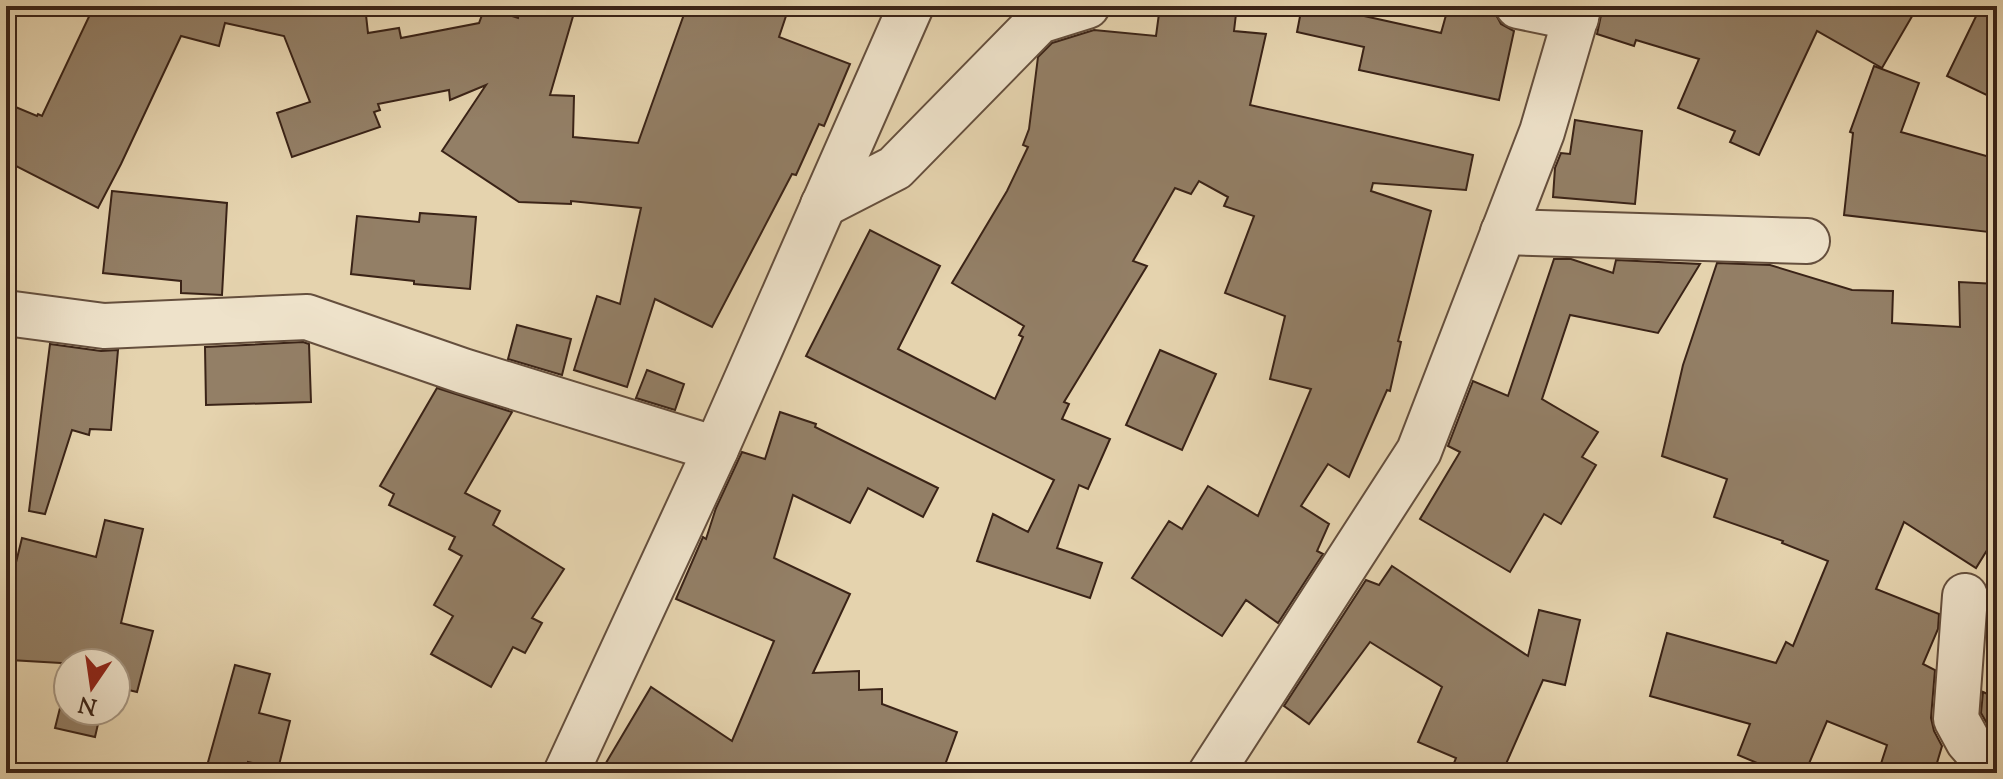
<svg xmlns="http://www.w3.org/2000/svg" width="2003" height="779" viewBox="0 0 2003 779" font-family="'Sorts Mill Goudy',serif">
	<style>
		.building { fill: #937f66; stroke: #3a2317; stroke-width: 2 }
		.lines { fill: none; stroke-linecap: round; stroke-linejoin: round }
		.minor-casing { stroke: #654f3d; stroke-width: 48 }
		.minor { stroke: #eee2ca; stroke-width: 44 }
	</style>
	<rect width="100%" height="100%" fill="#e5d3ae"/>
	<filter id="stains"><feTurbulence type="fractalNoise" baseFrequency=".0025" numOctaves="4"/><feColorMatrix values="0 0 0 0 .2 0 0 0 0 .09 0 0 0 0 .02 0 0 0 .5 -.17"/></filter>
	<radialGradient id="worn" r=".72"><stop offset=".6" stop-color="#630" stop-opacity="0"/><stop offset="1" stop-color="#630" stop-opacity=".3"/></radialGradient>
	<g class="building">
		<path d="M 94,6 L 365,6 L 368,33 L 399,28 L 401,38 L 479,23 L 485,7 L 518,18 L 520,6 L 576,6 L 550,95 L 574,96 L 573,137 L 638,143 L 687,6 L 749,6 L 786,16 L 779,37 L 850,64 L 824,126 L 819,124 L 796,175 L 792,174 L 712,327 L 655,299 L 627,387 L 574,370 L 597,296 L 620,304 L 641,208 L 571,201 L 571,204 L 519,202 L 442,151 L 486,85 L 450,100 L 449,90 L 378,104 L 380,110 L 374,112 L 380,127 L 292,157 L 277,113 L 310,102 L 284,36 L 225,23 L 219,46 L 181,36 L 121,164 L 98,208 L 6,161 L 6,103 L 37,116 L 38,114 L 42,116 Z"/>
		<path d="M 1160,6 L 1236,14 L 1234,31 L 1266,34 L 1250,105 L 1473,155 L 1466,190 L 1373,183 L 1371,191 L 1431,211 L 1398,341 L 1401,342 L 1390,391 L 1387,390 L 1349,477 L 1328,464 L 1301,506 L 1329,524 L 1317,551 L 1323,554 L 1278,623 L 1246,600 L 1222,636 L 1132,578 L 1169,521 L 1182,529 L 1208,486 L 1258,516 L 1311,389 L 1270,379 L 1285,316 L 1225,293 L 1254,216 L 1224,206 L 1228,197 L 1199,181 L 1191,194 L 1175,188 L 1133,261 L 1147,266 L 1064,402 L 1069,404 L 1062,419 L 1110,439 L 1088,489 L 1079,485 L 1057,548 L 1102,563 L 1090,598 L 977,561 L 993,514 L 1028,532 L 1054,480 L 806,356 L 870,230 L 940,266 L 898,349 L 995,399 L 1023,337 L 1019,335 L 1024,326 L 952,283 L 1007,191 L 1028,147 L 1023,145 L 1029,129 L 1038,57 L 1052,43 L 1094,30 L 1156,36 Z"/>
		<path d="M 1302,6 L 1319,6 L 1441,33 L 1448,8 L 1475,15 L 1477,7 L 1494,11 L 1501,24 L 1514,31 L 1499,100 L 1359,70 L 1364,47 L 1297,32 Z"/>
		<path d="M 1603,6 L 1918,6 L 1882,68 L 1817,31 L 1759,155 L 1730,142 L 1735,131 L 1678,108 L 1699,59 L 1636,40 L 1634,46 L 1597,34 Z"/>
		<path d="M 1981,6 L 1997,6 L 1997,100 L 1947,76 Z"/>
		<path d="M 1874,66 L 1919,83 L 1901,132 L 1997,159 L 1997,233 L 1844,215 L 1853,133 L 1850,132 Z"/>
		<path d="M 1575,120 L 1642,131 L 1635,204 L 1553,197 L 1555,168 L 1561,153 L 1570,154 Z"/>
		<path d="M 112,191 L 227,203 L 222,295 L 181,293 L 181,281 L 103,273 Z"/>
		<path d="M 420,213 L 476,217 L 470,289 L 414,284 L 414,281 L 351,274 L 357,216 L 419,222 Z"/>
		<path d="M 1554,259 L 1571,259 L 1613,273 L 1616,260 L 1700,264 L 1658,333 L 1570,315 L 1542,399 L 1598,432 L 1582,457 L 1596,465 L 1561,524 L 1544,514 L 1510,572 L 1420,519 L 1460,452 L 1448,446 L 1473,381 L 1508,396 Z"/>
		<path d="M 1717,263 L 1770,265 L 1852,290 L 1893,291 L 1892,323 L 1960,327 L 1959,282 L 1997,284 L 1997,534 L 1976,568 L 1904,522 L 1876,589 L 1939,614 L 1938,629 L 1923,664 L 1935,670 L 1931,718 L 1934,731 L 1942,746 L 1934,773 L 1878,773 L 1887,745 L 1827,721 L 1805,773 L 1781,773 L 1738,755 L 1750,724 L 1650,696 L 1667,633 L 1776,663 L 1786,642 L 1793,646 L 1828,561 L 1782,543 L 1783,541 L 1714,517 L 1727,479 L 1662,456 L 1683,365 Z"/>
		<path d="M 517,325 L 571,339 L 562,375 L 508,359 Z"/>
		<path d="M 303,342 L 309,344 L 311,402 L 206,405 L 205,347 Z"/>
		<path d="M 50,344 L 101,351 L 118,350 L 111,430 L 90,429 L 89,435 L 72,430 L 45,514 L 29,511 Z"/>
		<path d="M 1160,350 L 1216,374 L 1182,450 L 1126,425 Z"/>
		<path d="M 647,370 L 684,384 L 675,410 L 636,398 Z"/>
		<path d="M 437,388 L 512,412 L 465,493 L 500,511 L 493,525 L 564,569 L 532,618 L 542,623 L 525,653 L 513,647 L 491,687 L 431,654 L 453,616 L 434,605 L 462,556 L 449,549 L 455,537 L 389,505 L 394,494 L 380,486 Z"/>
		<path d="M 780,412 L 816,424 L 815,427 L 938,488 L 923,517 L 868,488 L 850,523 L 793,495 L 774,558 L 850,594 L 813,673 L 859,671 L 859,690 L 882,689 L 882,704 L 957,732 L 942,773 L 600,773 L 651,687 L 732,741 L 774,641 L 676,599 L 703,537 L 706,539 L 716,508 L 742,452 L 765,459 Z"/>
		<path d="M 105,520 L 143,529 L 121,623 L 153,631 L 137,692 L 116,687 L 116,663 L 61,663 L 10,660 L 16,593 L 9,591 L 22,538 L 96,557 Z"/>
		<path d="M 1392,566 L 1528,656 L 1539,610 L 1580,620 L 1565,685 L 1543,680 L 1502,773 L 1450,773 L 1456,758 L 1418,742 L 1442,687 L 1370,642 L 1309,724 L 1284,706 L 1366,580 L 1379,585 Z"/>
		<path d="M 235,665 L 270,674 L 259,713 L 290,721 L 278,769 L 248,762 L 247,773 L 205,773 Z"/>
		<path d="M 68,676 L 68,711 L 101,711 L 95,737 L 55,728 Z"/>
		<path d="M 1983,692 L 1997,698 L 1997,734 L 1989,727 L 1981,713 Z"/>
	</g>
	<g class="lines">
		<g class="minor-casing">
			<g id="minor">
				<path d="M 1518,6 L 1576,18"/>
				<path d="M 823,205 L 895,168 L 1039,21 L 1087,6"/>
				<path d="M 1503,232 L 1807,241"/>
				<path d="M 6,313 L 104,326 L 307,317 L 463,371 L 716,449"/>
				<path d="M 1965,596 L 1956,719 L 1968,741 L 1982,757 L 1997,762"/>
				<path d="M 566,773 L 716,449 L 911,6"/>
				<path d="M 1211,773 L 1419,451 L 1542,132 L 1579,6"/>
			</g>
		</g>
		<use href="#minor" class="minor"/>
	</g>
	<rect width="2003" height="779" fill="none" stroke="#e5d3ae" stroke-width="32"/>
	<rect x="8" y="8" width="1987" height="763" fill="none" stroke="#3a2317" stroke-width="4"/>
	<rect x="16" y="16" width="1971" height="747" fill="none" stroke="#3a2317" stroke-width="2"/>
	<g transform="translate(92 687) rotate(193)"><circle r="38" fill="#eee2ca" stroke="#a69682" stroke-width="2"/>
	<path d="M0-6L14 30L0 20L-14 30Z" fill="#8f2418"/>
	<text y="-12" font-size="22" font-weight="bold" text-anchor="middle" fill="#3a2317">N</text>
	</g>
	<rect width="100%" height="100%" filter="url(#stains)"/>
	<rect width="100%" height="100%" fill="url(#worn)"/>
</svg>
